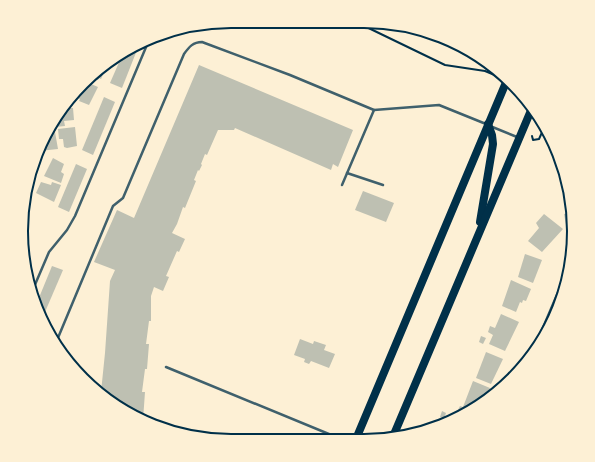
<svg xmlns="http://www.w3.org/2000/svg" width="595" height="462" viewBox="0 0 595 462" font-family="Merriweather,serif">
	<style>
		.building { fill: #bec0b2 }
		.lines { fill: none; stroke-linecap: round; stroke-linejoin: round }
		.path { stroke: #003049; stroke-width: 2 }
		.service { stroke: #3f606c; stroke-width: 2.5 }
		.minor { stroke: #3f606c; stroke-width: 4 }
		.primary { stroke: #003049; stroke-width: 8 }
		.rim { fill: none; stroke: #003049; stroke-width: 2 }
	</style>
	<rect width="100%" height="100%" fill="#fdf0d5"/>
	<g class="building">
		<path d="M 138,44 L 139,45 L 122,88 L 110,83 L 124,51 Z"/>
		<path d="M 199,65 L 353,130 L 338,167 L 333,164 L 331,170 L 235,128 L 234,130 L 218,130 L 207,155 L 205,154 L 201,164 L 202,165 L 199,171 L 198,170 L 194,180 L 196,181 L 185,208 L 183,207 L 177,224 L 172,233 L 185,239 L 179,252 L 177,251 L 166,276 L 169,277 L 163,291 L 154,287 L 151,296 L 151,321 L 149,321 L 146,344 L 149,344 L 147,369 L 143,369 L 145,369 L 142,392 L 145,392 L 143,420 L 115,406 L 101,392 L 105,353 L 110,281 L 115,270 L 94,262 L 117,210 L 134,218 Z"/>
		<path d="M 102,68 L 105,70 L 101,79 L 99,78 L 98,80 L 91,77 L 89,81 L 86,80 Z"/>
		<path d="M 84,81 L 98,87 L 89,105 L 79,101 L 80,99 L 78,98 L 81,91 L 77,89 Z"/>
		<path d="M 104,97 L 115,102 L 93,155 L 82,150 Z"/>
		<path d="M 63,108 L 73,108 L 74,120 L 64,121 L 65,126 L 55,127 L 54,120 Z"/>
		<path d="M 52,122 L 53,129 L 47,130 L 49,126 Z"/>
		<path d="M 75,127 L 77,146 L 67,148 L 64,147 L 63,139 L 59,139 L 58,129 Z"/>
		<path d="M 55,132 L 58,149 L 39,151 L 46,137 L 46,133 Z"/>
		<path d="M 53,158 L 64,164 L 61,172 L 64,174 L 61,183 L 44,176 Z"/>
		<path d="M 34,163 L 35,179 L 28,180 L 28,177 Z"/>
		<path d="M 76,164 L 87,169 L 69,212 L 58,207 Z"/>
		<path d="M 41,182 L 51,185 L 52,182 L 61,185 L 54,202 L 36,193 Z"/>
		<path d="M 363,191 L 394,203 L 386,222 L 355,210 Z"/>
		<path d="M 570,213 L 570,229 L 567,230 L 564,214 Z"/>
		<path d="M 544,214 L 563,229 L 542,252 L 528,241 L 539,228 L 536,223 Z"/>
		<rect x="22" y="234" width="6" height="12"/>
		<path d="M 23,253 L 28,253 L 27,266 L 26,266 Z"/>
		<path d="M 525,254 L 542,260 L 533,283 L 518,277 Z"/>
		<path d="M 52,266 L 63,270 L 42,319 L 36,305 Z"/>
		<path d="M 511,280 L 531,289 L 526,301 L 523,300 L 522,303 L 520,302 L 516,312 L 502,306 Z"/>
		<path d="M 501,314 L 519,322 L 505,351 L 489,344 L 493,335 L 488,332 L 490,326 L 495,328 Z"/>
		<path d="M 481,336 L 486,338 L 483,344 L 479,342 Z"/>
		<path d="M 300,339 L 313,344 L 314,341 L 326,345 L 324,350 L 335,354 L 329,368 L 311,361 L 309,364 L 304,362 L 305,359 L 294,355 Z"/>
		<path d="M 486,352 L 503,359 L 491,384 L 476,378 Z"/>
		<path d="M 473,381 L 490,388 L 485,401 L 480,406 L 461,415 L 457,412 L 460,406 L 463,407 Z"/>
		<path d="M 442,411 L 446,413 L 444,418 L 440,417 Z"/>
	</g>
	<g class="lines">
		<g class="path">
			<path d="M 354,21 L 445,65 L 485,71 L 497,76"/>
			<path d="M 532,136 L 533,140 L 539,139 L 544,128"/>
		</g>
		<g class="service">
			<path d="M 490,126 L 517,137"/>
			<path d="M 347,173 L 383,185"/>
			<path d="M 342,185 L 374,110"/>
			<path d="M 31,294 L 49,252 L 67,230 L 75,216 L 149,40"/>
			<path d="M 55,345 L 113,206 L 123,198 L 184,54 C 189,47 193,42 202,42 L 290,75 L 374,110 L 439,105 L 486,124"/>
			<path d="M 166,367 L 341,439"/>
			<path d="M 230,439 L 232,435"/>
		</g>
		<path class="minor" d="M 533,353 L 570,266"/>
		<g class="primary">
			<path d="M 480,222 L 493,144 L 492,135 L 488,124"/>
			<path d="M 356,439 L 507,80"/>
			<path d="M 392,439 L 532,108"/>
		</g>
	</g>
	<path d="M0 0H595V462H0ZM231 28H364A203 203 0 0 1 567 231V231A203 203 0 0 1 364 434H231A203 203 0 0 1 28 231V231A203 203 0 0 1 231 28Z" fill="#fdf0d5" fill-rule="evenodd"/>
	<path class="rim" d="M231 28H364A203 203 0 0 1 567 231V231A203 203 0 0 1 364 434H231A203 203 0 0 1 28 231V231A203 203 0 0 1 231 28Z"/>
</svg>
